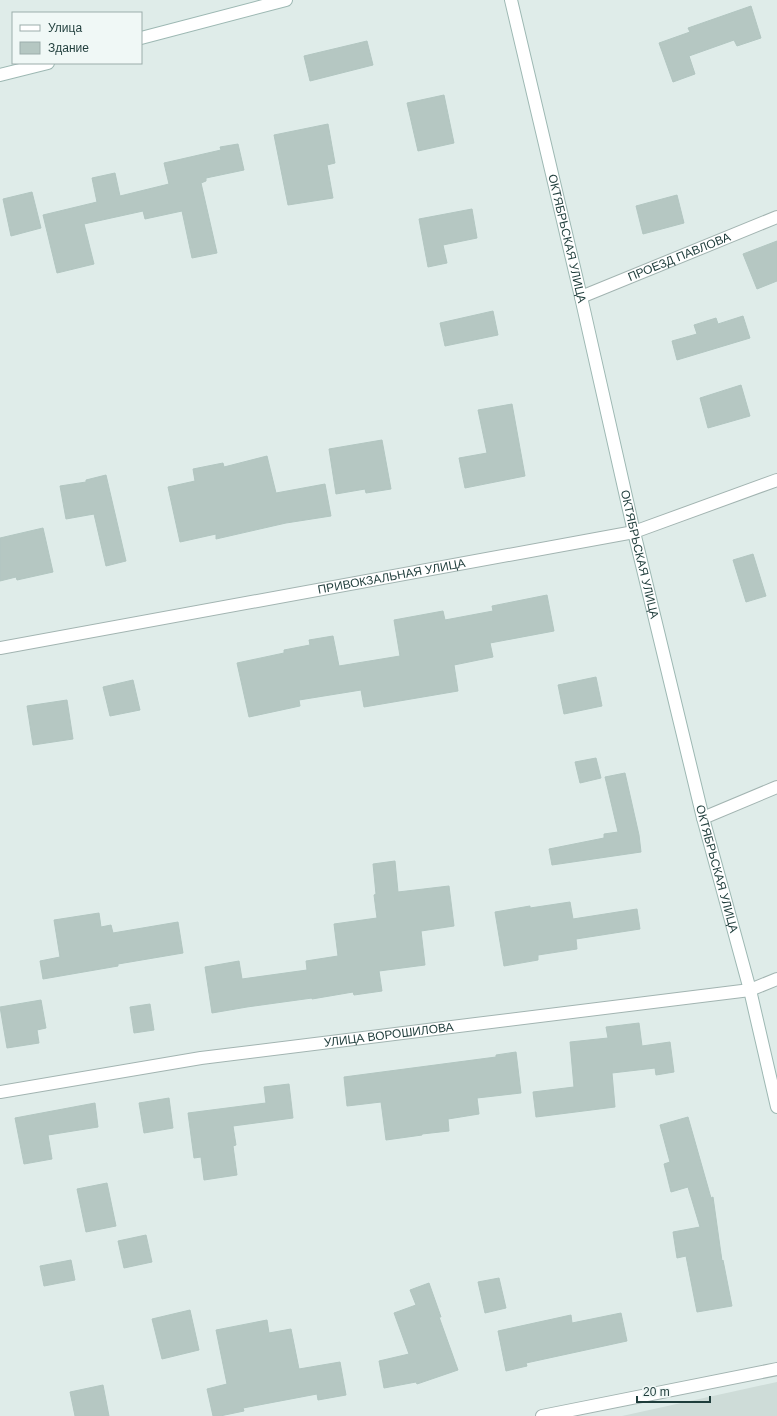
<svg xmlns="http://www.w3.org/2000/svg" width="777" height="1416" viewBox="0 0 777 1416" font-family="Arial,sans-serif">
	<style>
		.built { fill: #cedcd8 }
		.building { fill: #b5c7c2; stroke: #b2c6c1 }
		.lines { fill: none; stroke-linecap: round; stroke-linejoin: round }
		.street-casing { stroke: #a2b4b1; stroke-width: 14 }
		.secondary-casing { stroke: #9db8b3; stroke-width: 14 }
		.street { stroke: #fff; stroke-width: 12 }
		.secondary { stroke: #fff; stroke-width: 12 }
		.labels { text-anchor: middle; stroke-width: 3; stroke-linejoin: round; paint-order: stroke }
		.street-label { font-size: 12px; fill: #1f3d3b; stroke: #f0f8f6 }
	</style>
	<rect width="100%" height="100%" fill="#dfece9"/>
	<path class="built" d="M 777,1382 L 777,1416 L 622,1416 Z"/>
	<g class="building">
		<path d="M 751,6 L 761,38 L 737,46 L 734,40 L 689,56 L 695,74 L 673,82 L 659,43 L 690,32 L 688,28 Z"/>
		<path d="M 367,41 L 373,65 L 310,81 L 304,56 Z"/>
		<path d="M 444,95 L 454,143 L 418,151 L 407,103 Z"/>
		<path d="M 328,124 L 335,163 L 327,165 L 333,198 L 288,205 L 274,135 Z"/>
		<path d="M 238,144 L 244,170 L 206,178 L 206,181 L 201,183 L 217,253 L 192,258 L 182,211 L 145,219 L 143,211 L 84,224 L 94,264 L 57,273 L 43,215 L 97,202 L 92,178 L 115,173 L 120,196 L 169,184 L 164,163 L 221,150 L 220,147 Z"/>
		<path d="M 32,192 L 41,228 L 11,236 L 3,199 Z"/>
		<path d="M 677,195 L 684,223 L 643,234 L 636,206 Z"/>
		<path d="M 472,209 L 477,238 L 443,245 L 447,263 L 428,267 L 419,219 Z"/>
		<path d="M 777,241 L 777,281 L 757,289 L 743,254 Z"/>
		<path d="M 493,311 L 498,335 L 445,346 L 440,323 Z"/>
		<path d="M 743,316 L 750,338 L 677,360 L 672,341 L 697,334 L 694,325 L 716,318 L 718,324 Z"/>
		<path d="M 741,385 L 750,416 L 708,428 L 700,398 Z"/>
		<path d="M 512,404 L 525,476 L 465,488 L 459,458 L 487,453 L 478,410 Z"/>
		<path d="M 382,440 L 391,489 L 366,493 L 365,489 L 336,494 L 329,449 Z"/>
		<path d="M 267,456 L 276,493 L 325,484 L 331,516 L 286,523 L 216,539 L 216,534 L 180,542 L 168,487 L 195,481 L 193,469 L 223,463 L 224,467 Z"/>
		<path d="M 106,475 L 126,561 L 106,566 L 94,514 L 66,519 L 60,486 L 86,482 L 86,480 Z"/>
		<path d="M 43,528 L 53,572 L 17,580 L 16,577 L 0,581 L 0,538 Z"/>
		<path d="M 753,554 L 766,596 L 746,602 L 733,560 Z"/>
		<path d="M 547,595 L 554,631 L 490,643 L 493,657 L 454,665 L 458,691 L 364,707 L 361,690 L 299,700 L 300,706 L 249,717 L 237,663 L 284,653 L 284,650 L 310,645 L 309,640 L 333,636 L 339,666 L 400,656 L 394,620 L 443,611 L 445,620 L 493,611 L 492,606 Z"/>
		<path d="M 596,677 L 602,706 L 564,714 L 558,685 Z"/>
		<path d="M 133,680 L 140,710 L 110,716 L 103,687 Z"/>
		<path d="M 67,700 L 73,739 L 33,745 L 27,706 Z"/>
		<path d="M 596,758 L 601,778 L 580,783 L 575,762 Z"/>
		<path d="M 625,773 L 639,835 L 641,852 L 552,865 L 549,849 L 604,838 L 604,834 L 618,832 L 605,777 Z"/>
		<path d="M 395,861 L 398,892 L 449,886 L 454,926 L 421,931 L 425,965 L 379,971 L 382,991 L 354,995 L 353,992 L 312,999 L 312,998 L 247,1007 L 212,1013 L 205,967 L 239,961 L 242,979 L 307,970 L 306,961 L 338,956 L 334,924 L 377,918 L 374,895 L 376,894 L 373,864 Z"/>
		<path d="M 570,902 L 573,919 L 637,909 L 640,929 L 576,939 L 577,949 L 538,955 L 538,960 L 504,966 L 495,912 L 530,906 L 530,908 Z"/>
		<path d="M 99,913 L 101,927 L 111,925 L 113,933 L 178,922 L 183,953 L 118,964 L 118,966 L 43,979 L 40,961 L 60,957 L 54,920 Z"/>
		<path d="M 41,1000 L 46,1028 L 37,1030 L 39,1043 L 7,1048 L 0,1007 Z"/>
		<path d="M 150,1004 L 154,1030 L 134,1033 L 130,1007 Z"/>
		<path d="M 639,1023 L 642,1046 L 670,1042 L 674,1072 L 656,1075 L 655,1068 L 612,1073 L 615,1107 L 536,1117 L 533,1092 L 574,1087 L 570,1042 L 608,1038 L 606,1027 Z"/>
		<path d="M 516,1052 L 521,1093 L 477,1098 L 479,1114 L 448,1119 L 449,1131 L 422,1134 L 422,1135 L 386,1140 L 381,1102 L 347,1106 L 344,1077 L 496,1057 L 496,1055 Z"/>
		<path d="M 289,1084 L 293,1118 L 233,1126 L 236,1145 L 233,1146 L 237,1175 L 204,1180 L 201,1157 L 194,1158 L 188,1113 L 266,1103 L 264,1087 Z"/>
		<path d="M 169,1098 L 173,1128 L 144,1133 L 139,1103 Z"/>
		<path d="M 95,1103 L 98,1127 L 48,1135 L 52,1159 L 24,1164 L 15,1118 Z"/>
		<path d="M 688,1117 L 711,1198 L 713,1197 L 722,1261 L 723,1260 L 732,1306 L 697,1312 L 686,1256 L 677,1258 L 673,1232 L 700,1227 L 688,1187 L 671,1192 L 664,1164 L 670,1162 L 660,1125 Z"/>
		<path d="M 107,1183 L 116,1226 L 86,1232 L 77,1189 Z"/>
		<path d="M 146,1235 L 152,1262 L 124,1268 L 118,1241 Z"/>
		<path d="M 71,1260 L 75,1280 L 44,1286 L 40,1266 Z"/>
		<path d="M 499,1278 L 506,1308 L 485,1313 L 478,1282 Z"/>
		<path d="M 429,1283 L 441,1317 L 439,1317 L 458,1370 L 417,1384 L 416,1382 L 384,1388 L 379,1361 L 409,1354 L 394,1313 L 416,1305 L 410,1290 Z"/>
		<path d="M 190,1310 L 199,1350 L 162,1359 L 152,1319 Z"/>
		<path d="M 621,1313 L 627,1341 L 526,1363 L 527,1366 L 506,1371 L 498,1331 L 571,1315 L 572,1323 Z"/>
		<path d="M 267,1320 L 269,1333 L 291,1329 L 299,1369 L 340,1362 L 346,1395 L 318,1400 L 317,1394 L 243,1408 L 244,1411 L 220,1416 L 213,1416 L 207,1389 L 227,1384 L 216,1330 Z"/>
		<path d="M 103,1385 L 109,1416 L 75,1416 L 70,1392 Z"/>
	</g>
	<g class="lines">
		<g class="street-casing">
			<g id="street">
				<path id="s1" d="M 581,297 L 777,217"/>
				<path id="s2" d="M 0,648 L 634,532 L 777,480"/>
				<path d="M 703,818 L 777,787"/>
				<path id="s3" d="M 0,1092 L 201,1058 L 750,990 L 777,979"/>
				<path d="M 542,1416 L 777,1369"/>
			</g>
		</g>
		<g class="secondary-casing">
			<g id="secondary">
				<path id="s4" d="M 511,0 L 581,297 L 634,532 L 703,818 L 750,990 L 777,1107"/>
				<path d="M 141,38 L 286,0"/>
				<path d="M 0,75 L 48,63"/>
			</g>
		</g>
		<use href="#street" class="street"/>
		<use href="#secondary" class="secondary"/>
	</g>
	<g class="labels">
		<g class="street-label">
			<text dy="4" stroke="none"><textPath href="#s4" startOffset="245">ОКТЯБРЬСКАЯ УЛИЦА</textPath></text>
			<text dy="4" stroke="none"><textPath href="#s1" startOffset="106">ПРОЕЗД ПАВЛОВА</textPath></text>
			<text dy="4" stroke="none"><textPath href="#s4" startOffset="569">ОКТЯБРЬСКАЯ УЛИЦА</textPath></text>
			<text dy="4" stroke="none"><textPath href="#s2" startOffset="398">ПРИВОКЗАЛЬНАЯ УЛИЦА</textPath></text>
			<text dy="4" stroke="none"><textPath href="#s4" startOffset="893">ОКТЯБРЬСКАЯ УЛИЦА</textPath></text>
			<text dy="4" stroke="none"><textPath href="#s3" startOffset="393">УЛИЦА ВОРОШИЛОВА</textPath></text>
		</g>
	</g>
	<rect x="12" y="12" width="130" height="52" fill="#f0f8f6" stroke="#9cadab"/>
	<rect x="20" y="25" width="20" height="6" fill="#ffffff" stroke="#9cadab"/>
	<text x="48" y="32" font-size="12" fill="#1f3d3b">Улица</text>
	<rect x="20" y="42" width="20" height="12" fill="#b5c7c2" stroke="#9cadab"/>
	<text x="48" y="52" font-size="12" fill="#1f3d3b">Здание</text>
	<path d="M637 1396v6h73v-6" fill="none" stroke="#1f3d3b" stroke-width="2"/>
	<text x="643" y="1396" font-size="12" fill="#1f3d3b" stroke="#f0f8f6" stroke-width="3" paint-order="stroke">20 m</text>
</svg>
